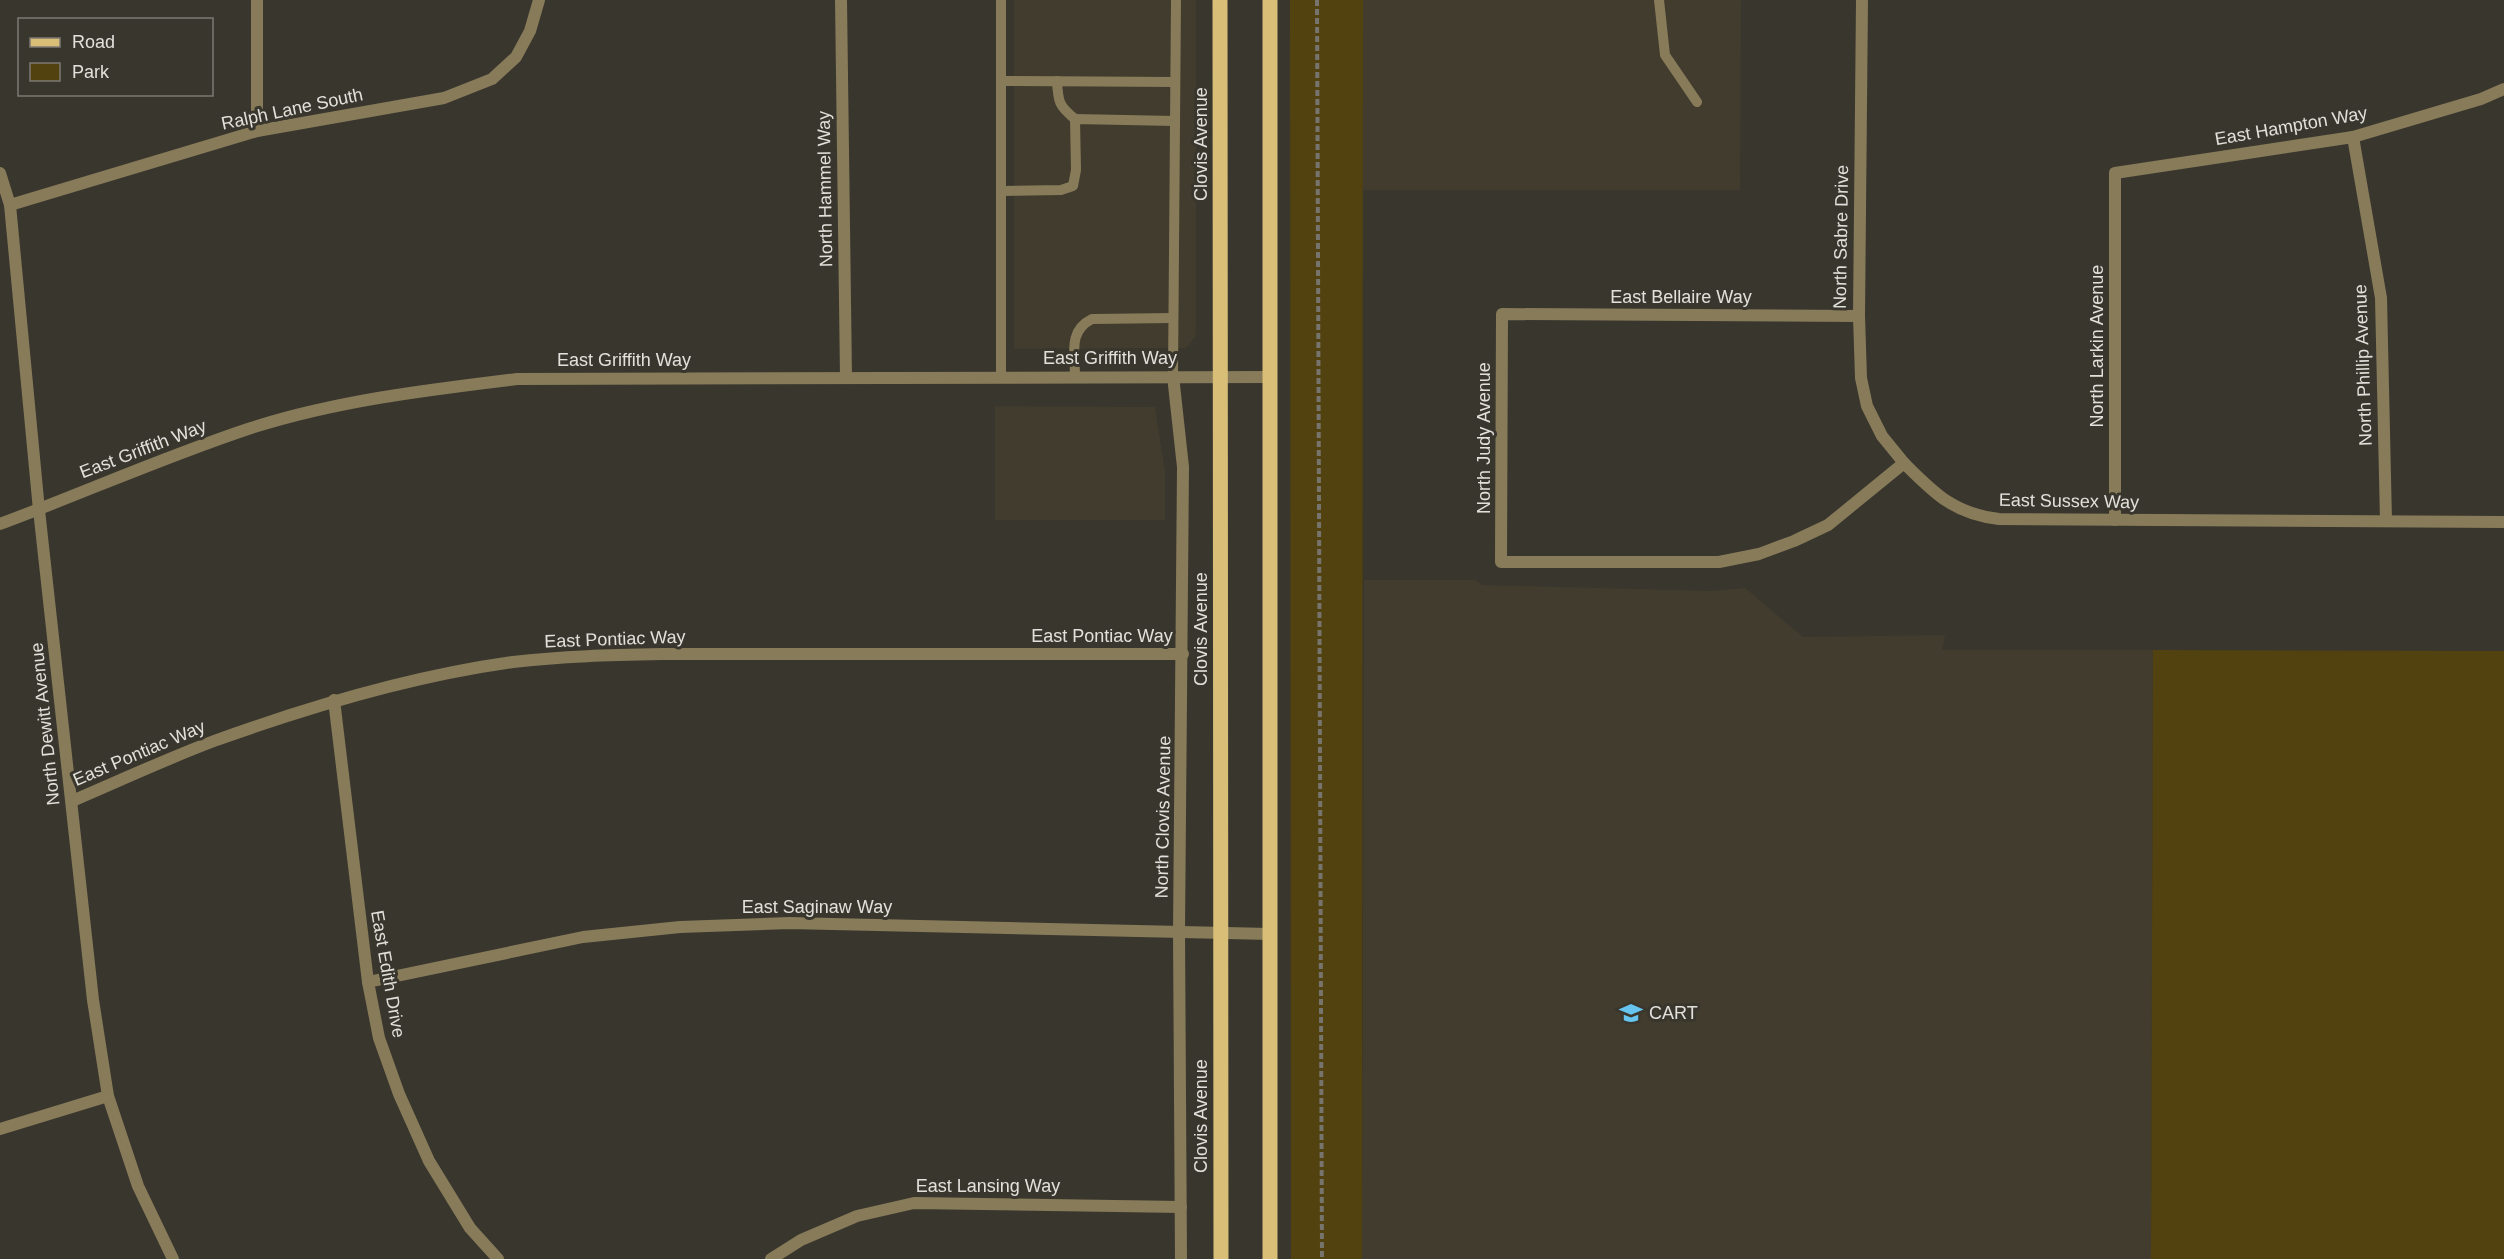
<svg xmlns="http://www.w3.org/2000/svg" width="2504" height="1259" viewBox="0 0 2504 1259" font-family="Helvetica,sans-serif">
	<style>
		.built { fill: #413c2d }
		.green { fill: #52420f }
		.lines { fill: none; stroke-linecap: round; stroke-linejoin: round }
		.path { stroke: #77746d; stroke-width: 4; stroke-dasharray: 6 3; stroke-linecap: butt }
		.lane { stroke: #877b59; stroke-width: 10 }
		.street { stroke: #877b59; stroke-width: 12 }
		.primary { stroke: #d8be77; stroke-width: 15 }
		.labels { text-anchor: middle; stroke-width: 6; stroke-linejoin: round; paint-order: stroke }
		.street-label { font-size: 18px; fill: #e2e0db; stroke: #39362e }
		.poi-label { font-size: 18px; fill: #e2e0db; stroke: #39362e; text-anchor: start }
	</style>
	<rect width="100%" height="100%" fill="#39362e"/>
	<g class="built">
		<path d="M 1014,0 L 1196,0 L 1196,330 L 1195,337 L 1186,348 L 1014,349 Z"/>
		<path d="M 1363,0 L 1741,0 L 1740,190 L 1363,190 Z"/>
		<path d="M 995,406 L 1155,407 L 1165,472 L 1165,520 L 995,520 Z"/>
		<path d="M 1364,580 L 1475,580 L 1482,585 L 1712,591 L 1745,588 L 1803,637 L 1945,635 L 1942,650 L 2153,650 L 2151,1259 L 1362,1259 Z"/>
	</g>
	<g class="green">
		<path d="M 1290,0 L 1363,0 L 1362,1259 L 1291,1259 Z"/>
		<path d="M 2153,650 L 2504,651 L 2504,1259 L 2151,1259 Z"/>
	</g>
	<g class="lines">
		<path class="path" d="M 1317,0 L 1322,1259"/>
		<g class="lane">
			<path d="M 1659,0 L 1665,55 L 1697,102"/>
			<path d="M 1001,81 L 1175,82"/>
			<path d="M 1057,81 C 1058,102 1059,106 1075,119"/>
			<path d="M 1001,191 L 1061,190 L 1073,186 L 1076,170 L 1075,119 L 1175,121"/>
			<path d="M 1173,376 L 1176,0"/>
			<path d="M 1001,377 L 1001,0"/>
			<path d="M 1075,377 C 1075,353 1068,331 1092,319 L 1173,318"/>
		</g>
		<g class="street">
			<path d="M 841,0 L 846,377"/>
			<path d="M 1862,0 L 1859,316 L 1861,378 L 1867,406 L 1882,436 L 1904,463"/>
			<path d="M 257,131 L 257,0"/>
			<path d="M 2353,137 L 2381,298 L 2386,521"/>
			<path d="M 0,173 L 10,205 L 39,510 L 93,1000 L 108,1096 L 138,1186 L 173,1259"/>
			<path d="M 10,205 L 257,131 L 444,98 L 492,79 L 516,57 L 530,31 L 539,0"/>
			<path d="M 1859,316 L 1502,314 L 1501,562 L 1719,562 L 1759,554 L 1794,541 L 1828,525 L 1904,463 C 1934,493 1954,514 1999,519 L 2504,522"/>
			<path d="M 1173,376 L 1183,467 L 1179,931 L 1181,1259"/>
			<path d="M 2115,520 L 2115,173 L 2353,137 L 2481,99 L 2504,89"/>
			<path d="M 0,524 C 83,493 164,457 248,429 C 334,401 426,390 517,379 L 1270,377"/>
			<path d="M 334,700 L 368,982 L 379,1038 L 399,1094 L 429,1161 L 470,1228 L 498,1259"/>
			<path d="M 72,801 C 119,781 166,759 214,741 C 311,706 411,676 513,662 C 562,656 613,655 663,654 L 1183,654"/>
			<path d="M 368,982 L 583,937 L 680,927 L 789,923 L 1270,934"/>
			<path d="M 0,1129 L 108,1096"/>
			<path d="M 771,1259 L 801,1240 L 857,1216 L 914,1203 L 1181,1207"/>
		</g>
		<g class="primary">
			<path d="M 1220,0 L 1221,1259"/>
			<path d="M 1270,0 L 1270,1259"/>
		</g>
	</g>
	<defs>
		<g id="school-bare" transform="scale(1.8)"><path d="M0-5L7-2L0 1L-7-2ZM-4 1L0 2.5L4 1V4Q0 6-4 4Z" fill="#67c4ef" stroke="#39362e" stroke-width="2.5" paint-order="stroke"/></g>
	</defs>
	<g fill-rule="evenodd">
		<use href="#school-bare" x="1631" y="1013"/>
	</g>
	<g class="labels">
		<g class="street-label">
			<text transform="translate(292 109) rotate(-12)" y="6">Ralph Lane South</text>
			<text transform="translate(2291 126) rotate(-10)" y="6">East Hampton Way</text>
			<text transform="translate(1201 144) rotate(-90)" y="6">Clovis Avenue</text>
			<text transform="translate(825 189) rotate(-91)" y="6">North Hammel Way</text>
			<text transform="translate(1841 237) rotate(-89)" y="6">North Sabre Drive</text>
			<text x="1681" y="303">East Bellaire Way</text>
			<text transform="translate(2097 346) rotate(-90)" y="6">North Larkin Avenue</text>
			<text x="1110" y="364">East Griffith Way</text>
			<text x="624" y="366">East Griffith Way</text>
			<text transform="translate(2363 365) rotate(-92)" y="6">North Phillip Avenue</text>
			<text transform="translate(1484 438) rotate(-90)" y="6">North Judy Avenue</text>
			<text transform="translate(143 449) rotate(-21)" y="6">East Griffith Way</text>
			<text transform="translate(2069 501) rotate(1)" y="6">East Sussex Way</text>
			<text transform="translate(1201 629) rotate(-90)" y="6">Clovis Avenue</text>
			<text x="1102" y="642">East Pontiac Way</text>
			<text transform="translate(615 639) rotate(-2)" y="6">East Pontiac Way</text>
			<text transform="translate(45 724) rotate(-96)" y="6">North Dewitt Avenue</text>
			<text transform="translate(139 753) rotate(-23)" y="6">East Pontiac Way</text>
			<text transform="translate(1163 817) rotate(-89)" y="6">North Clovis Avenue</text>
			<text x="817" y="913">East Saginaw Way</text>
			<text transform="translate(388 974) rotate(80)" y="6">East Edith Drive</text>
			<text transform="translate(1201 1116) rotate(-90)" y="6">Clovis Avenue</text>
			<text x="988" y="1192">East Lansing Way</text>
		</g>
		<g class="poi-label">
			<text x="1649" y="1019">CART</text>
		</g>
	</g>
	<rect x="18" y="18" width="195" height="78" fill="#39362e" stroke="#7d7a73" stroke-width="1.5"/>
	<rect x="30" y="38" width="30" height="9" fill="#d8be77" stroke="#7d7a73" stroke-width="1.5"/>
	<text x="72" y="48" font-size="18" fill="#e2e0db">Road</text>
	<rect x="30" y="63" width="30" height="18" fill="#52420f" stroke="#7d7a73" stroke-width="1.5"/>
	<text x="72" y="78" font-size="18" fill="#e2e0db">Park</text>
</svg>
